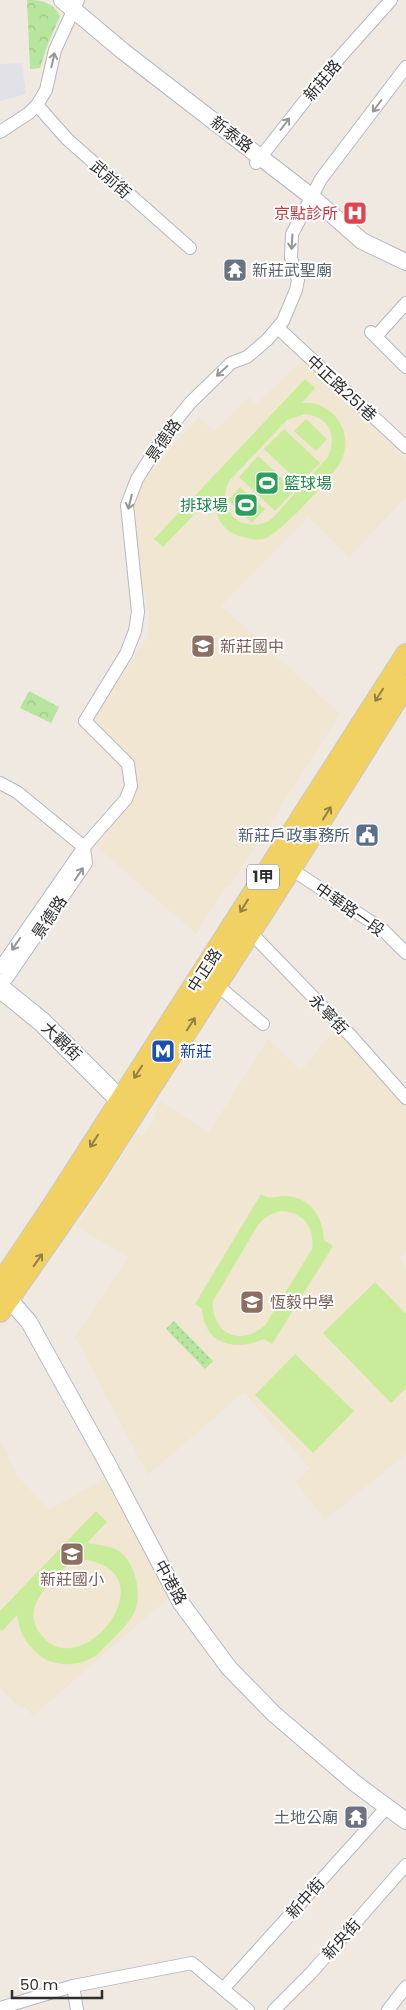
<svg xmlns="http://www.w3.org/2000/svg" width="406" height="2010" viewBox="0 0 406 2010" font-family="Poppins,'Noto Sans TC',sans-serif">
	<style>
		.industrial { fill: #e3e1e8 }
		.education { fill: #f0e6d1 }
		.grass { fill: url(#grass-dots) }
		.park { fill: url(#park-crowns) }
		.pitch { fill: #c9ec9a; fill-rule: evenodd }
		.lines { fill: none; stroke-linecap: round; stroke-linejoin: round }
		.minor-casing { stroke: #b4b7c1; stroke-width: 14 }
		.tertiary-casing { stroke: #b4b7c1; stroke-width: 18 }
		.secondary-casing { stroke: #b4b7c1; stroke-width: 21 }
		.primary-casing { stroke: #c9c9c9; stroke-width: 22 }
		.minor { stroke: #fff; stroke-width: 12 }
		.tertiary { stroke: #fff; stroke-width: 16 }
		.secondary { stroke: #fff; stroke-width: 19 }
		.primary { stroke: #f2d163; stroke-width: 20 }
		.oneway { stroke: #969696 }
		.oneway2 { stroke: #908048 }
		.labels { text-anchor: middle; stroke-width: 4; stroke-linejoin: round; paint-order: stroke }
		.shield { fill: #fff; stroke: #6d6d6d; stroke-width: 1 }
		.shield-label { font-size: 15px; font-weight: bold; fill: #2e2e2e }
		.street-label { font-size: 16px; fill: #2e2e2e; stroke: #fff }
		.health-label { font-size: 16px; fill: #be3a42; stroke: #fff; text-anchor: end }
		.worship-label { font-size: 16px; fill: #5b616d; stroke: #fff; text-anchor: start }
		.leisure-label { font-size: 16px; fill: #27864d; stroke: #fff; text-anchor: start }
		.education-label { font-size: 16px; fill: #785e54; stroke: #fff; text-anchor: start }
		.service-label { font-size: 16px; fill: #4e5e75; stroke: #fff; text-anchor: end }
		.transit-label { font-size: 16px; fill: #164399; stroke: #fff; text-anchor: start }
	</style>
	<defs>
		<pattern id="grass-dots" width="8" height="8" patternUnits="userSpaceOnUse" patternTransform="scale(1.25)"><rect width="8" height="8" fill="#b6e59e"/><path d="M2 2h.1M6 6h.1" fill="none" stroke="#9dc588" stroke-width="1.8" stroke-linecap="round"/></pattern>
		<pattern id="park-crowns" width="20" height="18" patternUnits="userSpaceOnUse" patternTransform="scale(1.25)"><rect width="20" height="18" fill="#b6e59e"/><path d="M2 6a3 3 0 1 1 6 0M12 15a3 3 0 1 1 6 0" fill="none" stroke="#9dc588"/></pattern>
	</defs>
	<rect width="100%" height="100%" fill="#efe9e1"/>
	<path class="industrial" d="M 22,63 L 26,94 L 0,101 L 0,64 Z"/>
	<g class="education">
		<path d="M 304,359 L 406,459 L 406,497 L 349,557 L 308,517 L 221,606 L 340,714 L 230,886 L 227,885 L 196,934 L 97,847 L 129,802 L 132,763 L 94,718 L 148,637 L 149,611 L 136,557 L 131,506 L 141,482 L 199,417 L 214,432 L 249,397 L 256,404 Z"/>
		<path d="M 336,1028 L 406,1102 L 406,1252 L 399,1258 L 406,1267 L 406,1454 L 325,1520 L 295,1482 L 310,1469 L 244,1392 L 148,1475 L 75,1337 L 128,1257 L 77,1227 L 137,1133 L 143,1136 L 154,1120 L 159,1101 L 209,1132 L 268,1039 L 301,1071 Z"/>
		<path d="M 0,1440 L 17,1476 L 49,1510 L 104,1479 L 168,1598 L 33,1716 L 25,1706 L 21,1708 L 0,1688 Z"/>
	</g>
	<path class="grass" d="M 174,1321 L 213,1361 L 205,1369 L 166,1329 Z"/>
	<g class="park">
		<path d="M 27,0 C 41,0 53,2 60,16 L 47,46 L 40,68 L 30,69 Z"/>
		<path d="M 29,691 L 59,707 L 51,723 L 20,708 Z"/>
	</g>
	<g class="pitch">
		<path d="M 305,379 L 315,388 L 302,403 C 315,402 325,406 335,416 C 346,428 348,445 342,459 C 337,473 280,533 266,538 C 259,541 250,539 243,537 C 221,532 215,515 213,495 L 163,547 L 154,539 ZM 305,414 C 329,417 338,435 328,457 C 314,472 300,487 286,503 C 281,508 276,516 270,520 C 258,528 240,526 231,514 C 223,504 224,493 229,481 L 287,420 Z"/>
		<path d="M 306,419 L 327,439 L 316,451 L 294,431 Z"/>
		<path d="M 284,429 L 320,463 L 300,483 L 264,449 Z"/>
		<path d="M 258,456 L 295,490 L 275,511 L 239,477 Z"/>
		<path d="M 240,487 L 265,509 L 252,523 L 228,500 Z"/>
		<path d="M 261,1194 C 271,1201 276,1195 287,1196 C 312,1198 323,1218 324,1240 L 333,1246 L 272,1344 L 264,1339 C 235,1352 204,1344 202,1309 L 195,1304 ZM 282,1211 C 304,1213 315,1227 312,1249 L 266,1324 C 242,1348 211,1334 213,1301 L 258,1225 C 265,1217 271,1213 282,1211 Z"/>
		<path d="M 375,1282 L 406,1314 L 406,1388 L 391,1403 L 323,1333 Z"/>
		<path d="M 295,1354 L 354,1411 L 313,1453 L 255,1395 Z"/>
		<path d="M 96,1511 L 107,1522 L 87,1543 C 97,1545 107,1545 117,1550 C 124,1553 130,1563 133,1570 C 138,1584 140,1597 135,1611 C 130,1622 122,1629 114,1638 C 108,1643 103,1649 98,1654 C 82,1667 53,1668 38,1654 C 24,1641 20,1633 17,1615 L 2,1631 L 0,1629 L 0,1611 ZM 87,1560 C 168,1575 83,1683 43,1637 C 23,1615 38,1595 55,1578 C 61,1571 67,1564 75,1562 C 79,1561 83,1561 87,1560 Z"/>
	</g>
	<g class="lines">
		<g class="minor-casing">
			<g id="minor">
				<path d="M 37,105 L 67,139 L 190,248"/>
				<path d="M 0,132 L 29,113 L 37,105 L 46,90 L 55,50 L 78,0"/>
				<path d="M 256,163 L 333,65 L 391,0"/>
				<path d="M 278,328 L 406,447"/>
				<path d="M 371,332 L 406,367"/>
				<path d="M 380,332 L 406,303"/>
				<path d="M 0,783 L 17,792 L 84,847"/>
				<path d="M 291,869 L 382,929 L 406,953"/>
				<path d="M 250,932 L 351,1036 L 406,1098"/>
				<path d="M 0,968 L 84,847 L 126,799 L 131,786 L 128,764 L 85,721 L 126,654 L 135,631 L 138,612 L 127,505 L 137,479 L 166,433 L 190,403 L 231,363 L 247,357 L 267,340 L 283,321 L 296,290 L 298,280 L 291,258 L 292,234 L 321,179 L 406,67"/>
				<path d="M 0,981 L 7,978 L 86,863 L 84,847"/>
				<path d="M 217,985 L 263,1024"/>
				<path d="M 73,1986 L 77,2010"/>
				<path d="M 223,1989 L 387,1807"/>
				<path d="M 0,2008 L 73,1986 L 192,1963 L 248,2010"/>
				<path d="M 274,2010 L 311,1973 L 406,1865"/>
				<path d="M 388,2010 L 406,1987"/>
			</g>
		</g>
		<g class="tertiary-casing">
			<g id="tertiary">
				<path d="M 62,0 L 124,52 L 312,197 L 362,241 L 406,262"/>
				<path d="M 0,1292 L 10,1300 L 29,1322 L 105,1459 L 181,1603 L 229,1668 L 274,1714 L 356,1784 L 406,1821"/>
			</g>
		</g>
		<g class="secondary-casing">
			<path id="secondary" d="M 0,988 L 42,1022 L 120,1100 L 132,1107"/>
		</g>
		<g class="primary-casing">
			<g id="primary">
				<path d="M 0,1284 L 55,1202 L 406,654"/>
				<path d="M 0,1312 L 93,1178 L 291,869 L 406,685"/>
			</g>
		</g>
		<use href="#minor" class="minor"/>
		<use href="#tertiary" class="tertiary"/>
		<use href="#secondary" class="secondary"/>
		<use href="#primary" class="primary"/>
	</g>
	<defs><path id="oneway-shaft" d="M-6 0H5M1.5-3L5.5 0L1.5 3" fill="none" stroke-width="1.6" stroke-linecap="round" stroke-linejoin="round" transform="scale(1.25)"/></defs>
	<g class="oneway">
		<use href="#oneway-shaft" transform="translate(53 60) rotate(-77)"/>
		<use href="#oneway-shaft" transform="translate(377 106) rotate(127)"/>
		<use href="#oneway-shaft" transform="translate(285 124) rotate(-53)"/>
		<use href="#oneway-shaft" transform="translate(292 242) rotate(93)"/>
		<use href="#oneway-shaft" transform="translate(222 371) rotate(137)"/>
		<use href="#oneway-shaft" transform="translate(130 502) rotate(104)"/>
		<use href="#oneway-shaft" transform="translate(79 874) rotate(-56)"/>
		<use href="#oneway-shaft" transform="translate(16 944) rotate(124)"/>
	</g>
	<g class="oneway2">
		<use href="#oneway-shaft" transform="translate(379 695) rotate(123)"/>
		<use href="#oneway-shaft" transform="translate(327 813) rotate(-58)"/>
		<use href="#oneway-shaft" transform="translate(244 906) rotate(122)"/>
		<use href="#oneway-shaft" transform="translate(191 1024) rotate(-57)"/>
		<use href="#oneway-shaft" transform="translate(138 1072) rotate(123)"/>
		<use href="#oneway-shaft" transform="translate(94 1141) rotate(123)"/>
		<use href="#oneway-shaft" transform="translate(38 1260) rotate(-55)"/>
	</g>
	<defs>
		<g id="hospital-square" transform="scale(1.25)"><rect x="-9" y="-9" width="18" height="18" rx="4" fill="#e0444e" stroke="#fff"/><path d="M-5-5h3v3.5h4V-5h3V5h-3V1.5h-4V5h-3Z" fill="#fff"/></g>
		<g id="temple-square" transform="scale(1.25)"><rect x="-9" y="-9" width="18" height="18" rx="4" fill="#6b7280" stroke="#fff"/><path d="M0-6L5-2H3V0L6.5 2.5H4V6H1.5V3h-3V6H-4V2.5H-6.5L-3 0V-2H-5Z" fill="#fff"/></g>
		<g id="stadium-square" transform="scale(1.25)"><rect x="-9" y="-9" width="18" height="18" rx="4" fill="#2e9e5b" stroke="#fff"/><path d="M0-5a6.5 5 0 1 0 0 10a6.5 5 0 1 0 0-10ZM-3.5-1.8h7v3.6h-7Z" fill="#fff"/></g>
		<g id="school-square" transform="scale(1.25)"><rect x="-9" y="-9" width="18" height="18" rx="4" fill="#8d6e63" stroke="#fff"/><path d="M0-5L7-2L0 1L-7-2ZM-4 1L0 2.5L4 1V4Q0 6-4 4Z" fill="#fff"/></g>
		<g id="civic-square" transform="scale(1.25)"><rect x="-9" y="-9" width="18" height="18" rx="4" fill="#5c6f8a" stroke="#fff"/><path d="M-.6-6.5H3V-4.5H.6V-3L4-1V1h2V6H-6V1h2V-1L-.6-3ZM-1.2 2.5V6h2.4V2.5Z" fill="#fff"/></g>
		<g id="metro-square" transform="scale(1.25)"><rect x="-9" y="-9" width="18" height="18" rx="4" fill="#1a4fb4" stroke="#fff"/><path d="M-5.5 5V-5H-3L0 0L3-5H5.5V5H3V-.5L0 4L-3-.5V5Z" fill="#fff"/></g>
	</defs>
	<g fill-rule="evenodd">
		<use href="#hospital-square" x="355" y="213"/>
		<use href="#temple-square" x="235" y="270"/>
		<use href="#stadium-square" x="267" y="483"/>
		<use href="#stadium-square" x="246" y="505"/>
		<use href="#school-square" x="203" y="646"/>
		<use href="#civic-square" x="367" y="835"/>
		<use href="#metro-square" x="163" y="1051"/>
		<use href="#school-square" x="252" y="1302"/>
		<use href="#school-square" x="72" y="1554"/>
		<use href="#temple-square" x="356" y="1817"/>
	</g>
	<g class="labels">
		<rect class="shield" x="247" y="864.5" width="32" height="25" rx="4"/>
		<g class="shield-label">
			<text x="263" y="882">1甲</text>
		</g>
		<g class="street-label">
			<text transform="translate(322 80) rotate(-50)" y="6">新莊路</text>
			<text transform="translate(232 134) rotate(37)" y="6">新泰路</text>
			<text transform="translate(111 179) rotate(42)" y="6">武前街</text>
			<text transform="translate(342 388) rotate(43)" y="6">中正路251巷</text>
			<text transform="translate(163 440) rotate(-55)" y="6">景德路</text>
			<text transform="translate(350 909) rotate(35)" y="6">中華路一段</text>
			<text transform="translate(49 917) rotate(-56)" y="6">景德路</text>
			<text transform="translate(204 970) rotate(-57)" y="6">中正路</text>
			<text transform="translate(329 1014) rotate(47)" y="6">永寧街</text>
			<text transform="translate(62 1041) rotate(44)" y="6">大觀街</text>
			<text transform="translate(171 1582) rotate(61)" y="6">中港路</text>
			<text transform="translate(305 1898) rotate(-48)" y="6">新中街</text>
			<text transform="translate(341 1939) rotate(-48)" y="6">新央街</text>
		</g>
		<g class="health-label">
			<text x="338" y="219">京點診所</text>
		</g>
		<g class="worship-label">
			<text x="252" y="276">新莊武聖廟</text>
			<text x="338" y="1823" text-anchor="end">土地公廟</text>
		</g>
		<g class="leisure-label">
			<text x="284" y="489">籃球場</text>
			<text x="228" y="511" text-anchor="end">排球場</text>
		</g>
		<g class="education-label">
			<text x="220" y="652">新莊國中</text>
			<text x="270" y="1308">恆毅中學</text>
			<text x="72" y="1585" text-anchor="middle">新莊國小</text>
		</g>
		<g class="service-label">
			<text x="350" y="841">新莊戶政事務所</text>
		</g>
		<g class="transit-label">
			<text x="180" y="1057">新莊</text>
		</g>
	</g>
	<path d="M12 1990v8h90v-8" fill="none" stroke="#2e2e2e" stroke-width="2.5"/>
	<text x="20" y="1990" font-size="15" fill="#2e2e2e" stroke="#ffffff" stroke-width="4" paint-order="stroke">50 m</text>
</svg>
